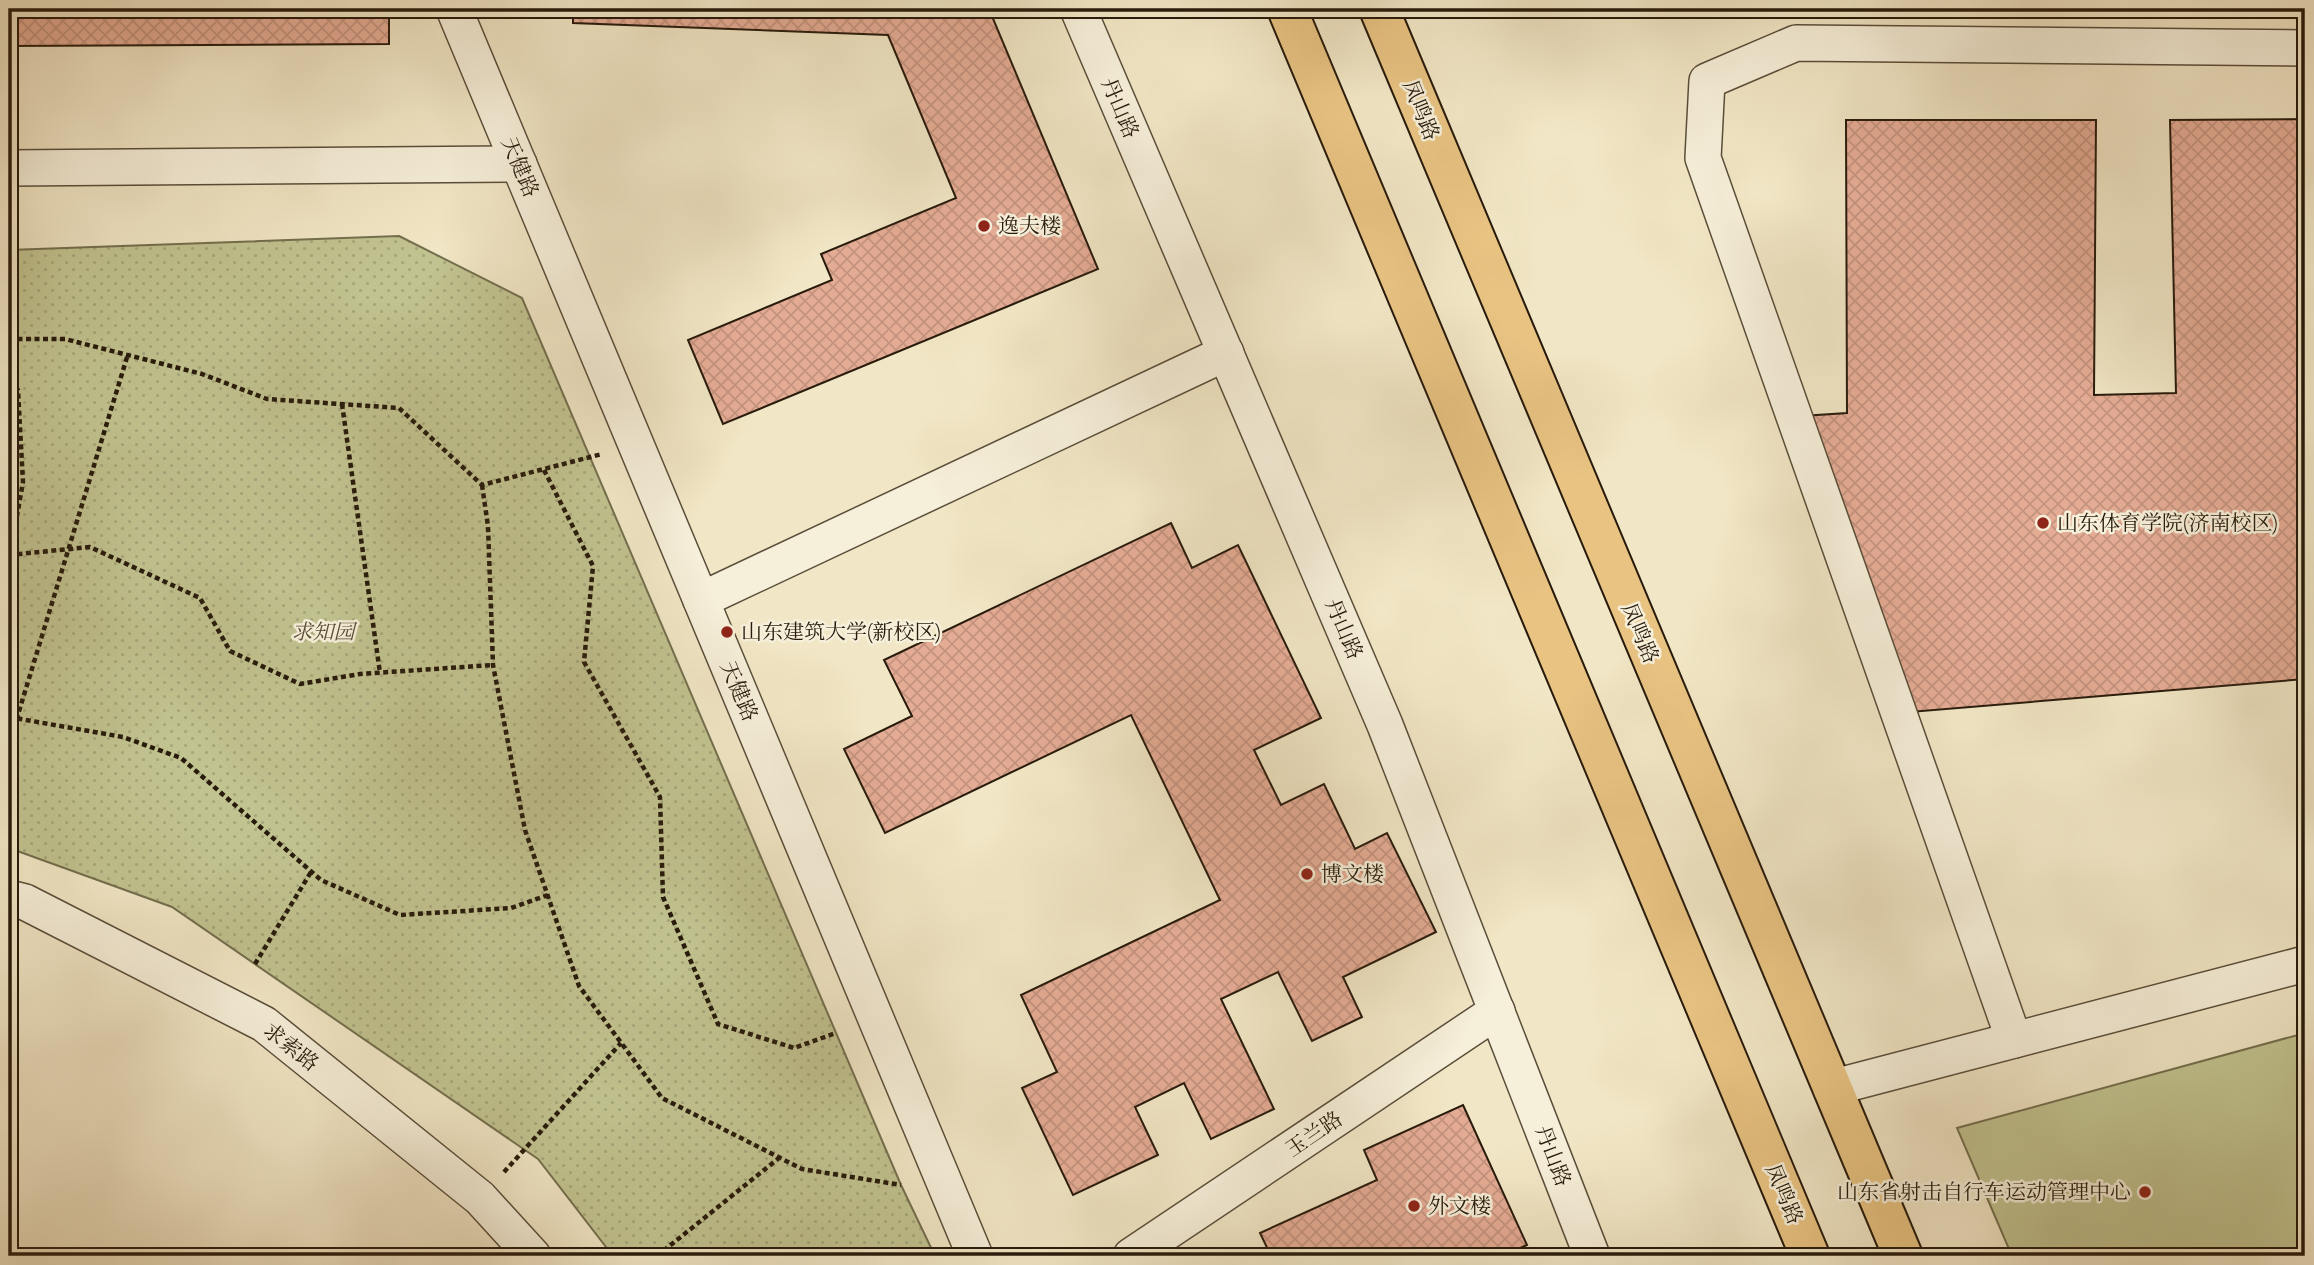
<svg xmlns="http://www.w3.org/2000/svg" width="2314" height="1265" viewBox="0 0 2314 1265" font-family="'IM FELL English','Noto Serif SC',serif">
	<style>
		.grass { fill: #c1c390; stroke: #746f4e; stroke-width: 2 }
		.park { fill: url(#park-dots); stroke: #746f4e; stroke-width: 2 }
		.building { fill: url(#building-cross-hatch); stroke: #281b0c; stroke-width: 2 }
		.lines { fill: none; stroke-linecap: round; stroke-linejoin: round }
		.minor-casing { stroke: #5a4e3a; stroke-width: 38 }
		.major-casing { stroke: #281b0c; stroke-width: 42 }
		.path { stroke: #281b0c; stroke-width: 4.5; stroke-dasharray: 5 3.5; stroke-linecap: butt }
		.minor { stroke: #f6efd9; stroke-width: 35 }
		.major { stroke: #e8c382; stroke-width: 38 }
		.poi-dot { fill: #8f2418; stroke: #f6efd9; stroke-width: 2.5 }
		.labels { text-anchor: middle; stroke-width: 5; stroke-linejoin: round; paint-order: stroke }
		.street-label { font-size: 21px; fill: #281b0c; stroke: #f6efd9 }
		.poi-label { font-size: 21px; fill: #281b0c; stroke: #f6efd9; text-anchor: start }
		.park-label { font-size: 21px; font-style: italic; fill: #564d34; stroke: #f6efd9 }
	</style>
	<defs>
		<pattern id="park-dots" width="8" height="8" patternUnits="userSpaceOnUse" patternTransform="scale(1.75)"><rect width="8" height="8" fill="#c1c390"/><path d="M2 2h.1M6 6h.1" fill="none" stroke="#a6a77b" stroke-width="1.8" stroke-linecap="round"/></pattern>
		<pattern id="building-cross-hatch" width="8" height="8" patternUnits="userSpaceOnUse" patternTransform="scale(1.75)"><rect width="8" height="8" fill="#e5ac95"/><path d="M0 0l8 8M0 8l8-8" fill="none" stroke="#c4937f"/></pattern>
	</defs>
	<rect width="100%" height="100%" fill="#f1e6c5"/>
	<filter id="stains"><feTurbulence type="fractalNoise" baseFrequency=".00286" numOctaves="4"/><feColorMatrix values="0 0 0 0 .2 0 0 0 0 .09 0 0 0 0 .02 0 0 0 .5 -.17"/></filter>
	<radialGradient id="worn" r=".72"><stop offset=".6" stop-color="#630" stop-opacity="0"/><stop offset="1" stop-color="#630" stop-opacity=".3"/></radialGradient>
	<path class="grass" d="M 2305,1033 L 2305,1256 L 2012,1256 L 1957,1128 Z"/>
	<path class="park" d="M 399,236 L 522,298 L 901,1185 L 935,1256 L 613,1256 L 538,1159 L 172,907 L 9,848 L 9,250 Z"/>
	<g class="building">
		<path d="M 9,9 L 389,9 L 389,44 L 9,46 Z"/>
		<path d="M 573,9 L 989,9 L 1098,269 L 723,424 L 688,340 L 832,280 L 821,254 L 956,198 L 888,35 L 573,23 Z"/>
		<path d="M 2305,119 L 2305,679 L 1898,713 L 1802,416 L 1847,413 L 1846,120 L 2096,120 L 2094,395 L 2176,393 L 2170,120 Z"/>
		<path d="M 1171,523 L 1192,568 L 1238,545 L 1321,718 L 1254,750 L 1281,805 L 1324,784 L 1355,849 L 1387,833 L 1436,932 L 1343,977 L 1362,1017 L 1312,1041 L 1278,972 L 1221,999 L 1274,1109 L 1211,1139 L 1184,1083 L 1135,1107 L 1158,1155 L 1073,1195 L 1022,1088 L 1057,1072 L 1021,995 L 1220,900 L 1131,715 L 885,833 L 844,749 L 912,716 L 884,660 Z"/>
		<path d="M 1463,1105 L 1527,1245 L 1502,1256 L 1271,1256 L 1260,1233 L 1377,1180 L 1364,1150 Z"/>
	</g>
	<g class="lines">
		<g class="minor-casing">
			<g id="minor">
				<path d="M 454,9 L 975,1256"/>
				<path d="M 1078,9 L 1385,725 L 1592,1256"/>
				<path d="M 9,168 L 519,164"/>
				<path d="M 701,600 L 1226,353"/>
				<path d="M 9,898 L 25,902 L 264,1024 L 480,1198 L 533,1256"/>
				<path d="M 2014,1040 L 1703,158 L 1707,81 L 1796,43 L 2305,48"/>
				<path d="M 1831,1088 L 2305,964"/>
				<path d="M 1131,1256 L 1497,1011"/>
			</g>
		</g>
		<g class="major-casing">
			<g id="major">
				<path d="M 1287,9 L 1810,1256"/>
				<path d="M 1379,9 L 1903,1256"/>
			</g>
		</g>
		<g class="path">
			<path d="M 9,339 L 65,339 L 202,374 L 267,399 L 399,408 L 482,485 L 602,454"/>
			<path d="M 9,380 L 18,390 L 23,482 L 10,555"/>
			<path d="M 342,404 L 380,673"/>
			<path d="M 544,470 L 593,566 L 584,662 L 660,797 L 663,897 L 718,1024 L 794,1048 L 836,1033"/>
			<path d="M 482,485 L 488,526 L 493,665 L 525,830 L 579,986 L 662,1098 L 802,1169 L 901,1185"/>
			<path d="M 9,555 L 90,547 L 200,598 L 230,651 L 300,684 L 360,674 L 493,665"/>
			<path d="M 9,717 L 123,737 L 181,758 L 321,880 L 400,915 L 511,908 L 548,895"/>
			<path d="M 9,744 L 128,354"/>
			<path d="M 255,964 L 311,872"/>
			<path d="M 504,1172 L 621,1043"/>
			<path d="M 657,1256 L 779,1158"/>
		</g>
		<use href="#minor" class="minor"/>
		<use href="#major" class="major"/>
	</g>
	<g class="poi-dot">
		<circle cx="984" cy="226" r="7"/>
		<circle cx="2043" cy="523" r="7"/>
		<circle cx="727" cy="632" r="7"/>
		<circle cx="1307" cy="874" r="7"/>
		<circle cx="2145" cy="1192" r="7"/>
		<circle cx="1414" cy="1206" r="7"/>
	</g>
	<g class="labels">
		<g class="street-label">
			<text transform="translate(1120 108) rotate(67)" y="7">丹山路</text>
			<text transform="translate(1421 110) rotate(68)" y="7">凤鸣路</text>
			<text transform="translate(520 167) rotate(67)" y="7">天健路</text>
			<text transform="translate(1344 629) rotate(67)" y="7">丹山路</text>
			<text transform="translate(1640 633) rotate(67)" y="7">凤鸣路</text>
			<text transform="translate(739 691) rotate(67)" y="7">天健路</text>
			<text transform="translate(291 1047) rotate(38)" y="7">求索路</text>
			<text transform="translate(1314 1134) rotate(-34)" y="7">玉兰路</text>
			<text transform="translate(1553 1156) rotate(69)" y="7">丹山路</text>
			<text transform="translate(1784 1194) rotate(67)" y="7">凤鸣路</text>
		</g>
		<g class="poi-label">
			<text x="998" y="233">逸夫楼</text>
			<text x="2057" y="530">山东体育学院(济南校区)</text>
			<text x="741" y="639">山东建筑大学(新校区)</text>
			<text x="1321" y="881">博文楼</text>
			<text x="2131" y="1199" text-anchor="end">山东省射击自行车运动管理中心</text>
			<text x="1428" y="1213">外文楼</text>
		</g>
		<g class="park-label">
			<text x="323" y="639">求知园</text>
		</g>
	</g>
	<rect width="2314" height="1265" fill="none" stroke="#f1e6c5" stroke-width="35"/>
	<rect x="10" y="10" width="2293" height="1244" fill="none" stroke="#281b0c" stroke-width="3.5"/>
	<rect x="18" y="18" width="2279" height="1230" fill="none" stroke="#281b0c" stroke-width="2"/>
	<rect width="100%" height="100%" filter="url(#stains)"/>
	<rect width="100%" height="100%" fill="url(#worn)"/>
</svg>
